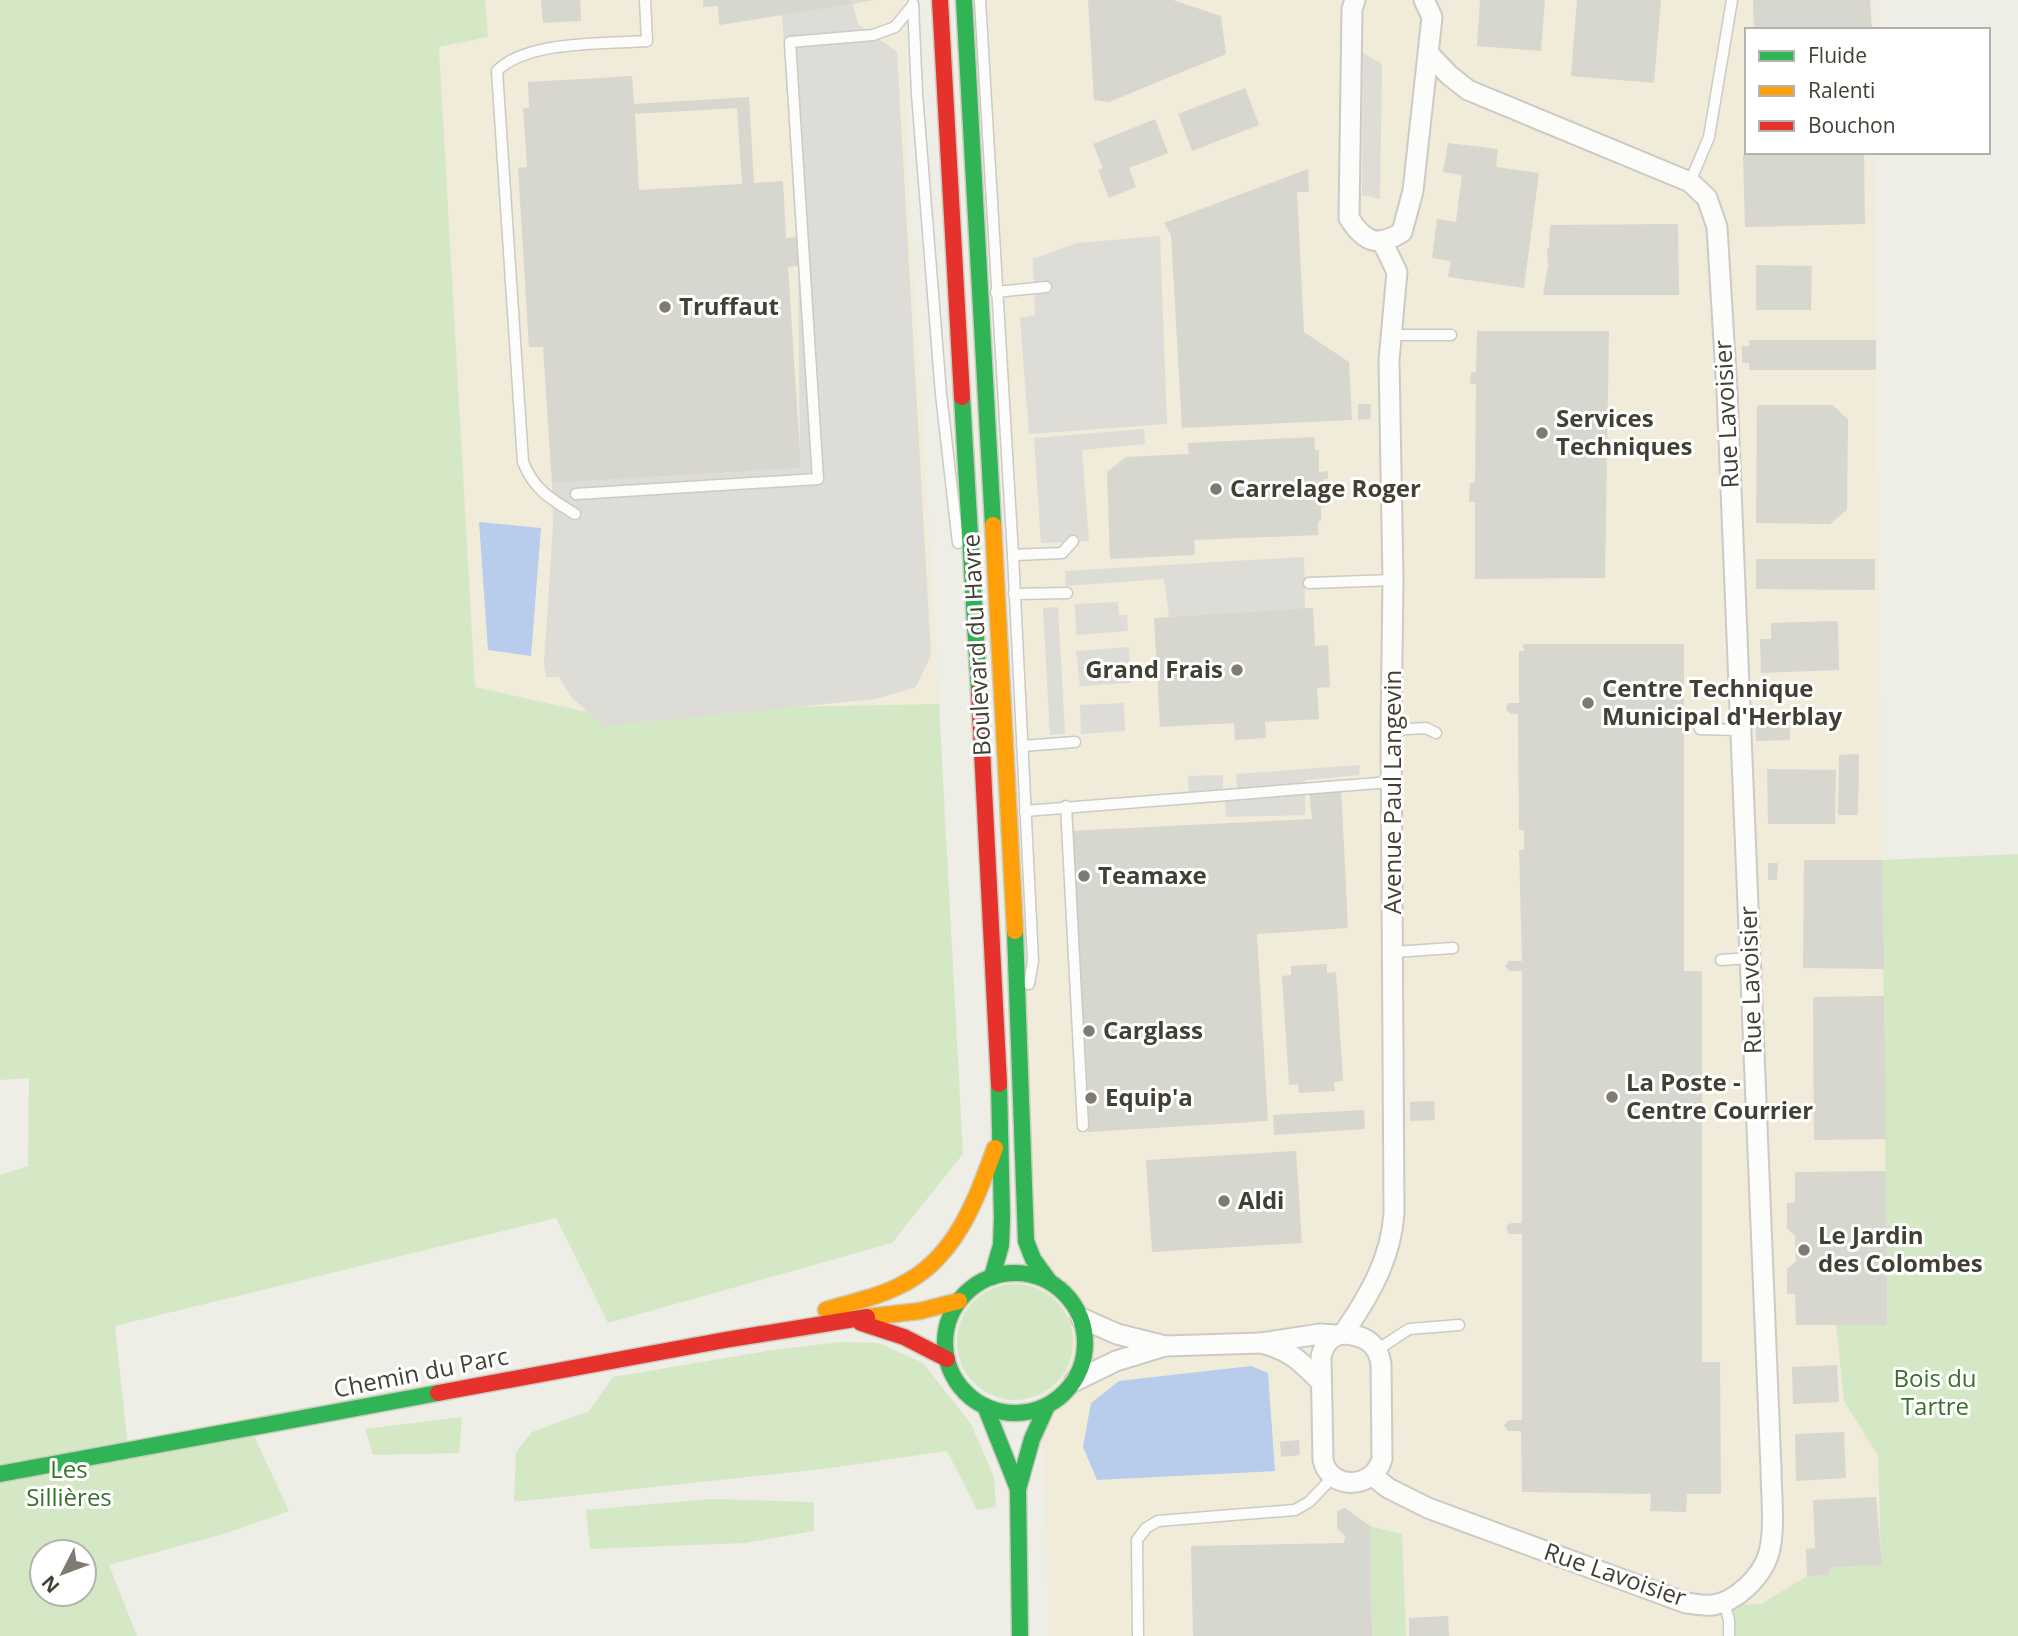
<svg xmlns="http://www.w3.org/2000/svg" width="2018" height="1636" viewBox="0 0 2018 1636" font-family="'Open Sans',sans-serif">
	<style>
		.commercial { fill: #f1ebd9 }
		.green { fill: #d5e8c6; fill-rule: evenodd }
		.parking { fill: #dddcd6 }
		.water { fill: #b7cdeb }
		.building { fill: #d7d6cf; fill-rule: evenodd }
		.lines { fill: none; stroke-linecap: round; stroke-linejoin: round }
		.lane-casing { stroke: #cccac4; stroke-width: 13 }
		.street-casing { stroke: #cccac4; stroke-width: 23 }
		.fast-casing { stroke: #ccccbd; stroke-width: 19 }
		.slow-casing { stroke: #ccccbd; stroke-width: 19 }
		.jam-casing { stroke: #ccccbd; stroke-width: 19 }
		.lane { stroke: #fcfcfb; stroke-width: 10 }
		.street { stroke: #fcfcfb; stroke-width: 19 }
		.fast { stroke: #30b455; stroke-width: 16 }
		.slow { stroke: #ff9f0a; stroke-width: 16 }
		.jam { stroke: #e5322d; stroke-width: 16 }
		.poi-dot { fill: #7e7c72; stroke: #fff; stroke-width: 2.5 }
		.labels { text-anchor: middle; stroke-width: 6; stroke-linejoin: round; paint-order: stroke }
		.poi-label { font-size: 24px; font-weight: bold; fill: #423f33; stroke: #fff; text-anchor: start }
		.street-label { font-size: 24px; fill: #423f33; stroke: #fff }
		.park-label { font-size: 24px; fill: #37712a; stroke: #fff }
	</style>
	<rect width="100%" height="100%" fill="#eeede6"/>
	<g class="commercial">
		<path d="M 442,0 L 906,0 L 907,159 L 940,714 L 582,711 L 475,687 L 439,47 Z"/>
		<path d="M 988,0 L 1874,0 L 1874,30 L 1747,30 L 1747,152 L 1874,152 L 1887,1325 L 1844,1401 L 1878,1456 L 1882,1565 L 1830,1567 L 1829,1575 L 1807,1576 L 1761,1604 L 1728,1605 L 1727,1636 L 1406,1636 L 1402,1534 L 1370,1526 L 1372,1636 L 1050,1636 Z"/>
	</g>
	<g class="green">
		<path d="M 0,0 L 485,0 L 488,37 L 439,47 L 475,687 L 582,711 L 939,704 L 963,1154 L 892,1243 L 608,1323 L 556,1218 L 115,1326 L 128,1449 L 250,1427 L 289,1511 L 224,1534 L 109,1565 L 137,1636 L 0,1636 L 0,1175 L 28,1166 L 29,1078 L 0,1080 ZM 42,1552 L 84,1552 L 84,1594 L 42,1594 Z"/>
		<path d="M 2018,854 L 2018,1636 L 1731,1636 L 1728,1605 L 1761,1604 L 1807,1576 L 1829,1575 L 1830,1567 L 1881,1564 L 1878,1456 L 1844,1401 L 1836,1325 L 1887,1324 L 1882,860 Z"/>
		<circle cx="1015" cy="1342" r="58"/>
		<path d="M 840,1342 L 879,1343 L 923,1363 L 971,1424 L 994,1477 L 996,1507 L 977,1510 L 947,1451 L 831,1468 L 514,1502 L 516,1452 L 532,1432 L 589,1411 L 613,1377 L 773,1350 Z"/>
		<path d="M 462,1417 L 459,1453 L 373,1455 L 365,1429 Z"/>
		<path d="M 710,1499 L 814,1502 L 814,1531 L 745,1543 L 590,1549 L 586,1510 Z"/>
		<path d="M 1370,1526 L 1402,1534 L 1406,1636 L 1372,1636 Z"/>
	</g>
	<g class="parking">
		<path d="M 852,0 L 874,0 L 853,4 L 858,24 L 897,52 L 931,655 L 916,687 L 875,699 L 604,726 L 572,698 L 559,677 L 546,677 L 544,664 L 553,524 L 552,483 L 800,468 L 798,266 L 782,15 L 852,4 Z"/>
		<path d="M 1363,53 L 1382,64 L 1380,199 L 1362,195 Z"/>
		<path d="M 1160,236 L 1167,424 L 1029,434 L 1020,318 L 1035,315 L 1033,259 L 1077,243 Z"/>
		<path d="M 1144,429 L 1145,444 L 1082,450 L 1089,541 L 1041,543 L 1034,438 Z"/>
		<path d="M 1304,557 L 1305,608 L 1169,617 L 1164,579 L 1066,586 L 1065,571 Z"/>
		<path d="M 1118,602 L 1119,615 L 1127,615 L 1128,631 L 1076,635 L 1075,604 Z"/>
		<path d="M 1058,607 L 1065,734 L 1050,735 L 1043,608 Z"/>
		<path d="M 1129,647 L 1131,683 L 1080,686 L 1076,651 Z"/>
		<path d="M 1124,703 L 1125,731 L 1081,734 L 1080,705 Z"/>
		<path d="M 1360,765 L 1359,775 L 1305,780 L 1305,815 L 1226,817 L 1225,802 L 1189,804 L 1188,776 L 1223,775 L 1223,789 L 1237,788 L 1236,774 Z"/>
	</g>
	<g class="water">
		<path d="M 479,522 L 541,528 L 531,656 L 488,650 Z"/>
		<path d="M 1251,1366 L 1268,1373 L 1275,1471 L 1097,1480 L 1083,1447 L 1091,1403 L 1119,1381 Z"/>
	</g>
	<g class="building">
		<path d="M 541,0 L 580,0 L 581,21 L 543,23 Z"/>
		<path d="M 703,0 L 852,0 L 852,4 L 719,25 L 718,6 L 703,7 Z"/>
		<path d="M 1088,0 L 1173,0 L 1221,16 L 1226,54 L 1109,102 L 1094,100 Z"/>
		<path d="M 1480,0 L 1545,0 L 1541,51 L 1477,46 Z"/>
		<path d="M 1577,0 L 1661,0 L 1654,83 L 1571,76 Z"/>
		<path d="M 1753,0 L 1870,0 L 1872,30 L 1754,30 Z"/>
		<path d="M 632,76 L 634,104 L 749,97 L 754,183 L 783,181 L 786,238 L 796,237 L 798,266 L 788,267 L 801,468 L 552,483 L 543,347 L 529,347 L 518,168 L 527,167 L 523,108 L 529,108 L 528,82 ZM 737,108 L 742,184 L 639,190 L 635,114 Z"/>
		<path d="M 1245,88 L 1259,125 L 1192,151 L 1178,114 Z"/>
		<path d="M 1155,119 L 1168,153 L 1129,168 L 1136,187 L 1109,198 L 1098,170 L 1103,168 L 1093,144 Z"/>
		<path d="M 1448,143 L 1498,149 L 1496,167 L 1539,173 L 1524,288 L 1448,277 L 1451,261 L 1432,258 L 1437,219 L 1456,222 L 1462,175 L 1443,172 Z"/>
		<path d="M 1864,152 L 1865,224 L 1745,227 L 1743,155 Z"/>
		<path d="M 1308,169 L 1309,192 L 1297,192 L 1304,332 L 1349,362 L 1352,420 L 1182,428 L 1171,235 L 1164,223 Z"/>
		<path d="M 1678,224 L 1679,295 L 1543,295 L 1548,266 L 1547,248 L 1549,248 L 1550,225 Z"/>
		<path d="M 1756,265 L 1812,266 L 1811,310 L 1756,310 Z"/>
		<path d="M 1477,331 L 1609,331 L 1605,578 L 1475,579 L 1475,502 L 1469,502 L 1470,483 L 1475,482 L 1476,384 L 1470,384 L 1471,373 L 1476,372 Z"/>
		<path d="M 1749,340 L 1876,340 L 1876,370 L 1749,370 L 1749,363 L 1742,363 L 1742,346 L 1749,346 Z"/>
		<path d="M 1358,404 L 1371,404 L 1370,419 L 1358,420 Z"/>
		<path d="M 1757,405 L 1832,405 L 1848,419 L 1847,510 L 1830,524 L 1756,523 Z"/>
		<path d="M 1314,437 L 1315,450 L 1319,450 L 1319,472 L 1328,471 L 1328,479 L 1324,479 L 1325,499 L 1329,499 L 1329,506 L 1321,507 L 1321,521 L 1318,521 L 1318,535 L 1194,540 L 1195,555 L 1110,559 L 1107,472 L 1126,457 L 1189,454 L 1188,443 Z"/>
		<path d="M 1756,559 L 1875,559 L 1875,590 L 1756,589 Z"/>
		<path d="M 1305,608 L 1313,608 L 1315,646 L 1328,645 L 1330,687 L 1317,688 L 1319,719 L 1265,722 L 1266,738 L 1235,740 L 1234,723 L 1160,727 L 1154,618 Z"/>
		<path d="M 1838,621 L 1839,670 L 1761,673 L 1760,639 L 1771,639 L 1771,623 Z"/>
		<path d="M 1523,644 L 1684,644 L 1684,971 L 1702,971 L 1702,1362 L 1720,1362 L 1721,1494 L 1687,1494 L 1686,1512 L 1650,1511 L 1651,1494 L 1522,1492 L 1521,1431 L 1508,1431 L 1504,1425 L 1509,1420 L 1522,1420 L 1522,1234 L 1509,1234 L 1506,1227 L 1511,1223 L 1522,1223 L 1522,971 L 1509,971 L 1505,966 L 1509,961 L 1522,961 L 1519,850 L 1524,850 L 1524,830 L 1519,830 L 1518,714 L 1511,714 L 1506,710 L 1508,703 L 1519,703 L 1519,651 L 1524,651 Z"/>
		<path d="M 1789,713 L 1790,740 L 1756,741 L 1755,714 Z"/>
		<path d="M 1859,754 L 1858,815 L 1838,815 L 1839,755 Z"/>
		<path d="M 1767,769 L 1836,770 L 1835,824 L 1768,824 Z"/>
		<path d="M 1341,787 L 1348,928 L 1257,934 L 1268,1121 L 1088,1132 L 1069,831 L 1312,819 L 1309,790 Z"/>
		<path d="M 1804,860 L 1882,860 L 1884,969 L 1803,968 Z"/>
		<path d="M 1768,863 L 1778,863 L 1777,880 L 1768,880 Z"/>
		<path d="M 1327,964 L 1327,973 L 1336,972 L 1343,1081 L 1334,1082 L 1335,1091 L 1299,1093 L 1298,1084 L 1289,1085 L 1282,976 L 1291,975 L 1291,966 Z"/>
		<path d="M 1884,996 L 1886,1139 L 1814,1140 L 1813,997 Z"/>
		<path d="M 1434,1101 L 1435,1120 L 1410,1121 L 1410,1102 Z"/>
		<path d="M 1364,1110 L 1365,1129 L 1274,1135 L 1273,1115 Z"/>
		<path d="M 1296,1151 L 1302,1243 L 1152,1252 L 1146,1160 Z"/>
		<path d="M 1886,1171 L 1887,1325 L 1796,1325 L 1795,1294 L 1787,1294 L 1787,1269 L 1796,1261 L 1795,1236 L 1787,1228 L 1787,1203 L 1795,1203 L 1795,1172 Z"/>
		<path d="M 1837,1365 L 1839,1402 L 1793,1404 L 1792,1367 Z"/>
		<path d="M 1844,1432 L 1846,1478 L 1796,1481 L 1795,1434 Z"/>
		<path d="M 1299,1440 L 1300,1455 L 1281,1457 L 1280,1442 Z"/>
		<path d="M 1876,1497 L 1882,1565 L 1830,1567 L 1829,1575 L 1807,1576 L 1806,1549 L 1815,1548 L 1813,1500 Z"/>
		<path d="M 1345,1508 L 1370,1526 L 1372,1636 L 1193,1636 L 1191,1546 L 1344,1543 L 1345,1536 L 1337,1528 L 1337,1511 Z"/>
		<path d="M 1448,1616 L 1449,1636 L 1409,1636 L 1409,1618 Z"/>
	</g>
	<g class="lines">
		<g class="lane-casing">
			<g id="lane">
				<path d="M 980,0 L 1013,555 L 1033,961 L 1029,984"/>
				<path d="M 913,4 L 917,94 L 941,394 L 958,543"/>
				<path d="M 1690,182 L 1709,137 L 1732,0"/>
				<path d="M 996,292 L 1046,287"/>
				<path d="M 1389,335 L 1451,335"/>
				<path d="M 576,494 L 818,479 L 790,42 L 873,35 L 895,27 L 913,5"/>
				<path d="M 575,514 C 551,499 534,490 523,462 L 497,71 C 527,40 606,44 647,41 L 645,0"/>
				<path d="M 1013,555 L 1062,553 L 1073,541"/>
				<path d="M 1309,583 L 1393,580"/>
				<path d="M 1014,594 L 1067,593"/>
				<path d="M 1700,729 L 1740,730"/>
				<path d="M 1391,730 L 1426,728 L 1436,733"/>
				<path d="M 1022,746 L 1075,742"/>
				<path d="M 1066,806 L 1083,1126"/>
				<path d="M 1025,811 L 1391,782"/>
				<path d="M 1394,952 L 1453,948"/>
				<path d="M 1721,960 L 1750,958"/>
				<path d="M 1377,1350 L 1409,1329 L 1459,1325"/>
				<path d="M 1724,1602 L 1729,1620 L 1729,1636"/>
				<path d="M 1138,1636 L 1137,1540 L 1146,1528 L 1158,1521 L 1295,1510 L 1309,1502 L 1333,1477"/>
			</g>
		</g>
		<g class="street-casing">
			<g id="street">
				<path d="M 1355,0 L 1352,9 L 1349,218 C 1364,242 1378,248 1402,232 L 1413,191 L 1432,17 L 1424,0"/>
				<path d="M 1343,1334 C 1369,1296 1391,1259 1394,1213 L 1391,730 L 1393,580 L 1389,360 L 1397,272 L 1382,241"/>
				<path d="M 1343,1334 C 1364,1335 1378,1343 1381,1364 L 1382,1459 C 1374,1489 1330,1491 1323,1460 L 1321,1357 C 1324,1344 1330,1336 1343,1334 Z"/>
				<path d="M 1165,1346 L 1261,1343"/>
				<path d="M 1075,1381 L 1116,1361 L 1165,1346 L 1117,1334 L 1081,1318"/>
				<path d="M 1320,1381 C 1300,1361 1290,1350 1261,1343 L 1320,1334 L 1336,1335"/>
				<path d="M 1373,1476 L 1388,1488 L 1428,1508 L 1686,1603 C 1695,1604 1704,1606 1713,1605 C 1736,1602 1761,1577 1768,1556 C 1776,1531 1771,1495 1771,1469 L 1727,391 L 1717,227 L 1707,198 L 1690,182 L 1468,90 L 1449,75 L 1429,54"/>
			</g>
		</g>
		<g class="fast-casing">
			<g id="fast">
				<path d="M 964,0 L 993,525"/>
				<path d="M 962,397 L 979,691"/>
				<path d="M 1015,931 L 1026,1241 L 1033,1259 L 1049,1281"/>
				<circle cx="1015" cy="1343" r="70"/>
				<path d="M 992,1277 L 1001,1245 L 1002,1218 L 999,1084"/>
				<path d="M 985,1406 L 1018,1489"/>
				<path d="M 0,1474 L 438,1393"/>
				<path d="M 1020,1636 L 1018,1489 L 1032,1439 L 1047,1406"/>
			</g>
		</g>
		<g class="slow-casing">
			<g id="slow">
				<path d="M 993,525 L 1015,931"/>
				<path d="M 826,1310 C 852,1302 879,1297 903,1284 C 956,1257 976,1200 995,1148"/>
				<path d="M 867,1317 L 920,1311 L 959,1301"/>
			</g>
		</g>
		<g class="jam-casing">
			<g id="jam">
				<path d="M 940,0 L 962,397"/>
				<path d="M 979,691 L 999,1084"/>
				<path d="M 861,1323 L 904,1337 L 947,1359"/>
				<path d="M 438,1393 L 725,1340 L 867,1317"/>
			</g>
		</g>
		<use href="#lane" class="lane"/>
		<use href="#street" class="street"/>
		<use href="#fast" class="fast"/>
		<use href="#slow" class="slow"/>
		<use href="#jam" class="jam"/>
	</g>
	<g class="poi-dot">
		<circle cx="665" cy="307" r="7"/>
		<circle cx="1542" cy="433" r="7"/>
		<circle cx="1216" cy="489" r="7"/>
		<circle cx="1237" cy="670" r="7"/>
		<circle cx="1588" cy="703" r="7"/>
		<circle cx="1084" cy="876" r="7"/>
		<circle cx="1089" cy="1031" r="7"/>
		<circle cx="1612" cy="1097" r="7"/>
		<circle cx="1091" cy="1098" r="7"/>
		<circle cx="1224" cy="1201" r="7"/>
		<circle cx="1804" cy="1250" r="7"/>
	</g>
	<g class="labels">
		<g class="poi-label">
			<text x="679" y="315">Truffaut</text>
			<text x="1556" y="427">Services<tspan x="1556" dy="28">Techniques</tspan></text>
			<text x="1230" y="497">Carrelage Roger</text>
			<text x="1223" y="678" text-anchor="end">Grand Frais</text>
			<text x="1602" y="697">Centre Technique<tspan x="1602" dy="28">Municipal d'Herblay</tspan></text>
			<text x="1098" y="884">Teamaxe</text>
			<text x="1103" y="1039">Carglass</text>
			<text x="1626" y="1091">La Poste -<tspan x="1626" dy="28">Centre Courrier</tspan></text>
			<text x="1105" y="1106">Equip'a</text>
			<text x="1238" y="1209">Aldi</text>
			<text x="1818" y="1244">Le Jardin<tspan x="1818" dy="28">des Colombes</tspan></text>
		</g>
		<g class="street-label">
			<text transform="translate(1727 414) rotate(-93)" y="8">Rue Lavoisier</text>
			<text transform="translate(977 645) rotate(-93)" y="8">Boulevard du Havre</text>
			<text transform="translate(1393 792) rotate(-90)" y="8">Avenue Paul Langevin</text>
			<text transform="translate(1751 980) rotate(-92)" y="8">Rue Lavoisier</text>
			<text transform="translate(421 1373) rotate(-11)" y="8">Chemin du Parc</text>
			<text transform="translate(1615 1575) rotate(19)" y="8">Rue Lavoisier</text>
		</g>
		<g class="park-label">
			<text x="1935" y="1387">Bois du<tspan x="1935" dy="28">Tartre</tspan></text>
			<text x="69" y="1478">Les<tspan x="69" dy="28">Sillières</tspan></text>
		</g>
	</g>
	<rect x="1745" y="28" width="245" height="126" fill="#ffffff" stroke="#b3b2ad" stroke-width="2"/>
	<rect x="1759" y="51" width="35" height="10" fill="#30b455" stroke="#b3b2ad" stroke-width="2"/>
	<text x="1808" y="63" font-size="21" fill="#423f33">Fluide</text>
	<rect x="1759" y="86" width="35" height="10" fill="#ff9f0a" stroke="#b3b2ad" stroke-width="2"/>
	<text x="1808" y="98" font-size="21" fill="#423f33">Ralenti</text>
	<rect x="1759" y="121" width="35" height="10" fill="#e5322d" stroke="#b3b2ad" stroke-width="2"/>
	<text x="1808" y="133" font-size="21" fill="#423f33">Bouchon</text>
	<g transform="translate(63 1573) rotate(228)"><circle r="33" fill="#ffffff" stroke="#b3b2ad" stroke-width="2"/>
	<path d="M0-5L12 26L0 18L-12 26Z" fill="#7e7c72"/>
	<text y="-10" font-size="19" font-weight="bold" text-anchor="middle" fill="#423f33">N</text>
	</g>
</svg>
